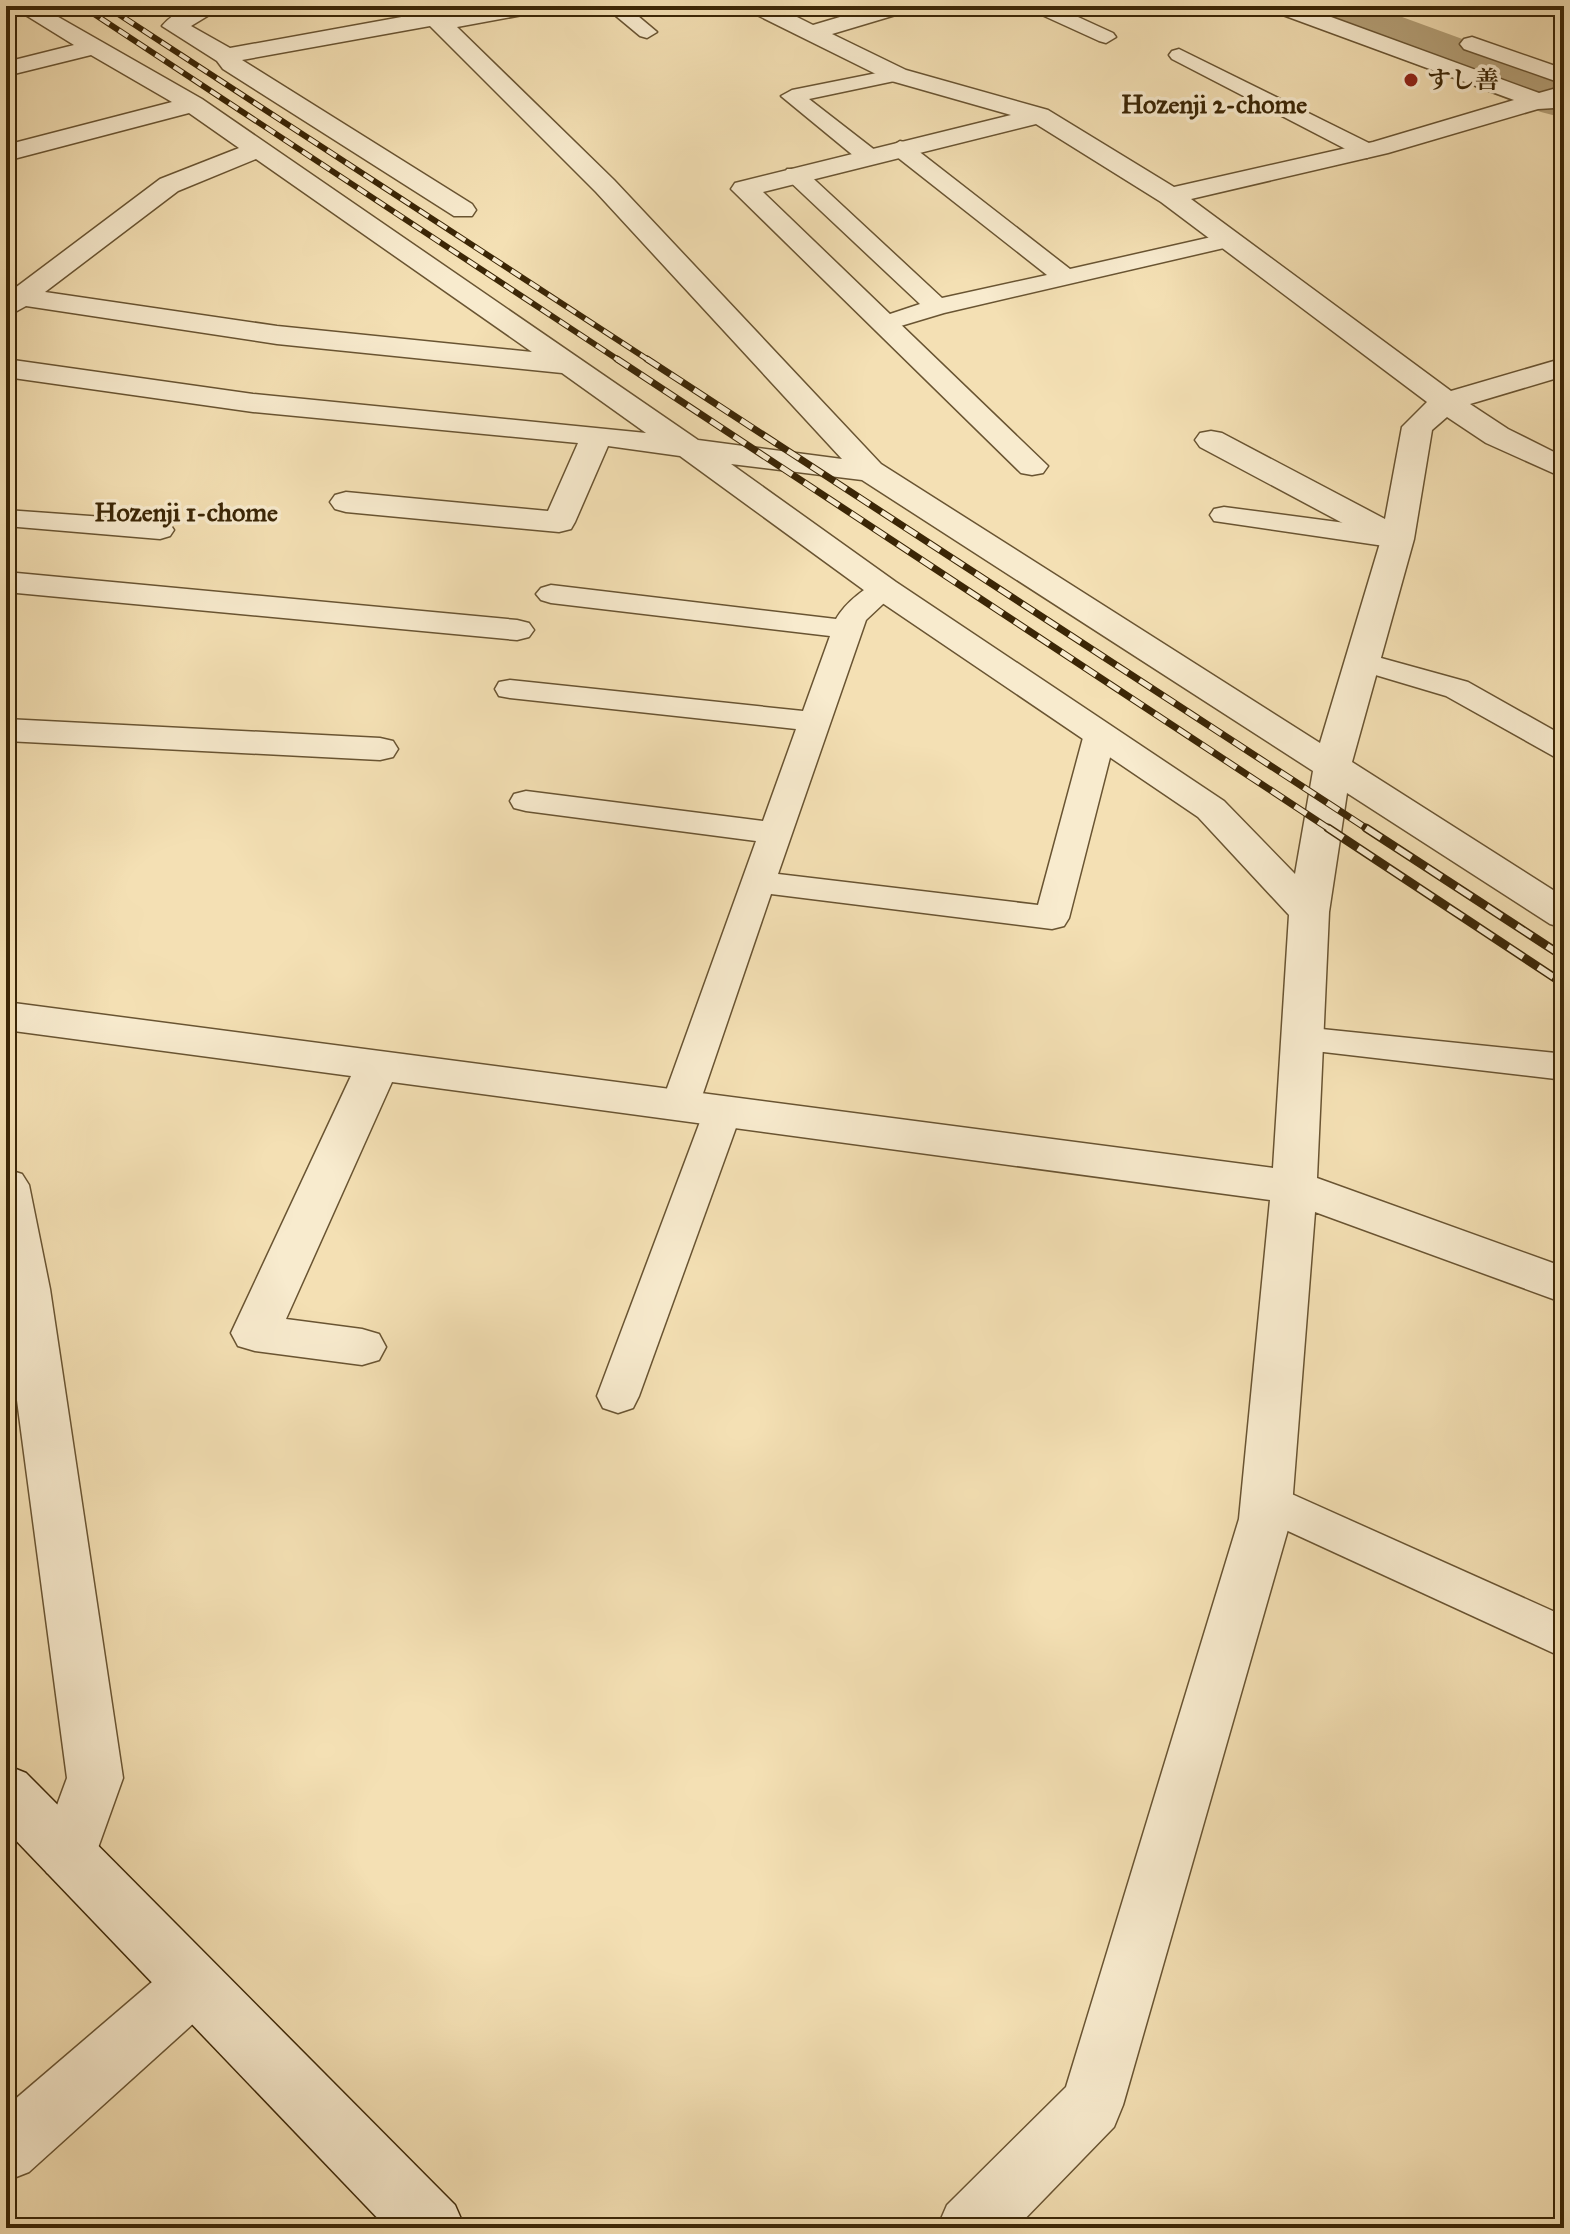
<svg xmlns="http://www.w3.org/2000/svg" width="1570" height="2234" viewBox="0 0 1570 2234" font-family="'IM FELL Great Primer','Noto Serif JP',serif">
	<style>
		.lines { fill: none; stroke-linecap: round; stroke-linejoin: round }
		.river { fill: #b5a179; fill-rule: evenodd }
		.lane-casing { stroke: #695432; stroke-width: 3 }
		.street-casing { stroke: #695432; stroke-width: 3 }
		.secondary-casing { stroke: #3b2606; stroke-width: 3 }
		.lane { fill: #f8ebce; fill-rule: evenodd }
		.street { fill: #f8ebce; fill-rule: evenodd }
		.secondary { fill: #f8ebce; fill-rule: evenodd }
		.rail-far2-casing { stroke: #3b2606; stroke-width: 6 }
		.rail-far1-casing { stroke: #3b2606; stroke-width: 7 }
		.rail-casing { stroke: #3b2606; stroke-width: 9 }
		.rail-far2 { stroke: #f8ebce; stroke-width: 4; stroke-dasharray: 11; stroke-linecap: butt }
		.rail-far1 { stroke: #f8ebce; stroke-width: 5; stroke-dasharray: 14; stroke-linecap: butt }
		.rail { stroke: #f8ebce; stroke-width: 6; stroke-dasharray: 18; stroke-linecap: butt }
		.poi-dot { fill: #8f2418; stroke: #f8ebce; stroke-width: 3 }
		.labels { text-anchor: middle; stroke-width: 7; stroke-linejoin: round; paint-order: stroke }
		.far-poi-label { font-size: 24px; font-weight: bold; fill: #3b2606; stroke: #f8ebce; text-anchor: start }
		.far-neighbourhood-label { font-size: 26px; font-weight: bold; fill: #3b2606; stroke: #f8ebce }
	</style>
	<rect width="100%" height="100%" fill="#f4e0b4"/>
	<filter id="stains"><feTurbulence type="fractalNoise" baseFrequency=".0025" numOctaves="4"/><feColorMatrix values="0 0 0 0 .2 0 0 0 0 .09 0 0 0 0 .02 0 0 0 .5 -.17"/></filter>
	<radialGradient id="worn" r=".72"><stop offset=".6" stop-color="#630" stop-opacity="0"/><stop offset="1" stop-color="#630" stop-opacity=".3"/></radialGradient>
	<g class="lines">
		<path class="river" d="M 1284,6 L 1372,6 L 1564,76 L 1564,118 L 1541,112 L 1293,19 Z"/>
		<g class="lane-casing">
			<g id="lane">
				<path d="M 604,6 L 626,6 L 657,32 L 647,38 L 640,36 Z"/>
				<path d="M 1028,6 L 1054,6 L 1113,33 L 1116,37 L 1106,43 L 1099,41 L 1031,10 Z"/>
				<path d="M 1179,49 L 1375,146 L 1378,151 L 1367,158 L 1359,156 L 1172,59 L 1169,55 L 1172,51 Z"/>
				<path d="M 897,69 L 907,75 L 904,79 L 809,99 L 876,151 L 879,156 L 868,163 L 860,161 L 781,96 L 792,90 Z"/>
				<path d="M 900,141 L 908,143 L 1070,269 L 1229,233 L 1237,235 L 1241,240 L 1237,245 L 944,313 L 884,331 L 875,329 L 872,324 L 875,319 L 920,304 L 787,179 L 784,174 L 787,169 L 803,169 L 942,298 L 1047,275 L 892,153 L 889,148 Z"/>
				<path d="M 1224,507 L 1398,530 L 1408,533 L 1412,539 L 1408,545 L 1398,548 L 1214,521 L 1210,515 L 1214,509 Z"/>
				<path d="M 6,510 L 160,521 L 170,524 L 174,530 L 170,536 L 160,539 L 6,526 Z"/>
				<path d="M 884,580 L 894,583 L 899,589 L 866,620 L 778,874 L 1038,905 L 1084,734 L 1089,727 L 1100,724 L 1111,727 L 1116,734 L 1069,918 L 1064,926 L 1052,929 L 771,894 L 699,1105 L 693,1114 L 680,1118 L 667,1114 L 661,1105 L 756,841 L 526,811 L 514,808 L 510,801 L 514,794 L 526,791 L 763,821 L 796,729 L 510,698 L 499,696 L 495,689 L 499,682 L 510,680 L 803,711 L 830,636 L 551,603 L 541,600 L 536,594 L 541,588 L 551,585 L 836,619 C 845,603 867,585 884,580 Z"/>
				<path d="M 1363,653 L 1468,682 L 1564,736 L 1564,759 L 1553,756 L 1446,696 L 1352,668 L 1348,662 L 1352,656 Z"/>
				<path d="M 1302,1027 L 1556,1053 L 1564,1056 L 1564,1076 L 1556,1079 L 1289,1048 L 1284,1039 L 1289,1030 Z"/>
				<path d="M 723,1098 L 736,1102 L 742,1111 L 639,1396 L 633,1408 L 618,1413 L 603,1408 L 597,1396 L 704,1111 L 710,1102 Z"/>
				<path d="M 1267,1483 L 1564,1616 L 1564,1658 L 1251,1514 L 1245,1501 L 1251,1488 Z"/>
			</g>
		</g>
		<g class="street-casing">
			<g id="street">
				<path d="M 11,6 L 39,6 L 202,99 L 698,440 L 842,459 L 596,192 L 430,26 L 242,60 L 472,204 L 476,210 L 472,216 L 454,216 L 223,69 L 217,61 L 162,26 C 177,7 202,6 224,6 L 191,26 L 230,48 L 418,14 L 412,6 L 436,6 L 445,15 L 496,6 L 544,6 L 541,11 L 533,13 L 457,27 L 614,180 L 881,464 L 1320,743 L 1380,543 L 1200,447 L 1195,440 L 1200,433 L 1211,431 L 1222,433 L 1385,519 L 1402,427 L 1427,402 L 1161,202 L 1036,124 L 763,192 L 1048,466 L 1043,473 L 1032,475 L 1021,473 L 731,189 L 735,183 L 1011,115 L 888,80 L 749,11 L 746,6 L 775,6 L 813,25 L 877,6 L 912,6 L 909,11 L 832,34 L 906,70 L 1048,110 L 1174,187 L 1373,142 L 1514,100 L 1272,11 L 1269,6 L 1301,6 L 1539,93 L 1564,86 L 1564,101 L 1554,108 L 1538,109 L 1388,153 L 1191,199 L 1451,391 L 1564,358 L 1564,376 L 1470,404 L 1508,429 L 1564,457 L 1564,478 L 1486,443 L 1447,417 L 1432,430 L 1414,539 L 1352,762 L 1564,897 L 1564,928 L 1550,924 L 1347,793 L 1329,912 L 1317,1178 L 1564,1267 L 1564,1303 L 1315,1212 L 1291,1519 L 1123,2105 L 1114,2127 L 1016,2228 L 937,2228 L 947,2205 L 1066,2087 L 1239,1519 L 1270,1200 L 392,1082 L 286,1319 L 362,1329 L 379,1334 L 386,1347 L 379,1360 L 362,1365 L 255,1351 L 238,1346 L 231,1333 L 351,1076 L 6,1030 L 6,1002 L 1273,1168 L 1289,915 L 1198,817 L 872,596 L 680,456 L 608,446 L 575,522 L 571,529 L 559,532 L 346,512 L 335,509 L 330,502 L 335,495 L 346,492 L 548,511 L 578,443 L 253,412 L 6,377 L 6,359 L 253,394 L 646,433 L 562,373 L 277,344 L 26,306 L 6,317 L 6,286 L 15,288 L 160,179 L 239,148 L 189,113 L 6,161 L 6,145 L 172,102 L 91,55 L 6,76 L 6,62 L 74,45 ZM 256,159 L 532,352 L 277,326 L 45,292 L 178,191 ZM 731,464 L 862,480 L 1313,771 L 1295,874 L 1224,801 L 896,582 Z"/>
				<path d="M 1472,37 L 1564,69 L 1564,84 L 1464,49 L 1460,44 L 1464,39 Z"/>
				<path d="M 6,572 L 517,620 L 529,623 L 534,630 L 529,637 L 517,640 L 6,592 Z"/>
				<path d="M 6,719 L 380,738 L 393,741 L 398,749 L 393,757 L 380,760 L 6,741 Z"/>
				<path d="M 6,1169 L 22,1174 L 29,1185 L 50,1289 L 123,1778 L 89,1873 L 68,1881 L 47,1873 L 39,1854 L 67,1778 L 6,1317 Z"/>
				<path d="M 194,1955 L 215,1964 L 224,1984 L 215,2004 L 29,2172 L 6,2181 L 6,2107 L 173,1964 Z"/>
			</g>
		</g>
		<g class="secondary-casing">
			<path id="secondary" d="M 6,1765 L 26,1773 L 455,2205 L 465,2228 L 387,2228 L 6,1830 Z"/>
		</g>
		<use href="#lane" class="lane"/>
		<use href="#street" class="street"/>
		<use href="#secondary" class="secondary"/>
		<g class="rail-far2-casing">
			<g id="rail-far2">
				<path d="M 82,6 L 620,361"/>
				<path d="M 106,6 L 650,361"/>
			</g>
		</g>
		<g class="rail-far1-casing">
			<g id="rail-far1">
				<path d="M 617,359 L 1331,830"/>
				<path d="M 647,359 L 1369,830"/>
			</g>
		</g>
		<g class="rail-casing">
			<g id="rail">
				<path d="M 1328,828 L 1564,984"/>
				<path d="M 1366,828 L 1564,957"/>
			</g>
		</g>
		<use href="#rail-far2" class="rail-far2"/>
		<use href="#rail-far1" class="rail-far1"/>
		<use href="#rail" class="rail"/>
	</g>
	<circle class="poi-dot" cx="1411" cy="80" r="8"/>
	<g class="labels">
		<g class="far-poi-label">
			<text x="1427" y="88">すし善</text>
		</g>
		<g class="far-neighbourhood-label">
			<text x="1214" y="113">Hozenji 2-chome</text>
			<text x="186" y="521">Hozenji 1-chome</text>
		</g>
	</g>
	<rect width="1570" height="2234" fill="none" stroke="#f4e0b4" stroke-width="32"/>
	<rect x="8" y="8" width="1554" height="2218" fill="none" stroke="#3b2606" stroke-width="4"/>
	<rect x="16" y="16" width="1538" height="2202" fill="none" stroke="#3b2606" stroke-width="2"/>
	<rect width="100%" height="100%" filter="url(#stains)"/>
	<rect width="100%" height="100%" fill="url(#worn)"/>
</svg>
